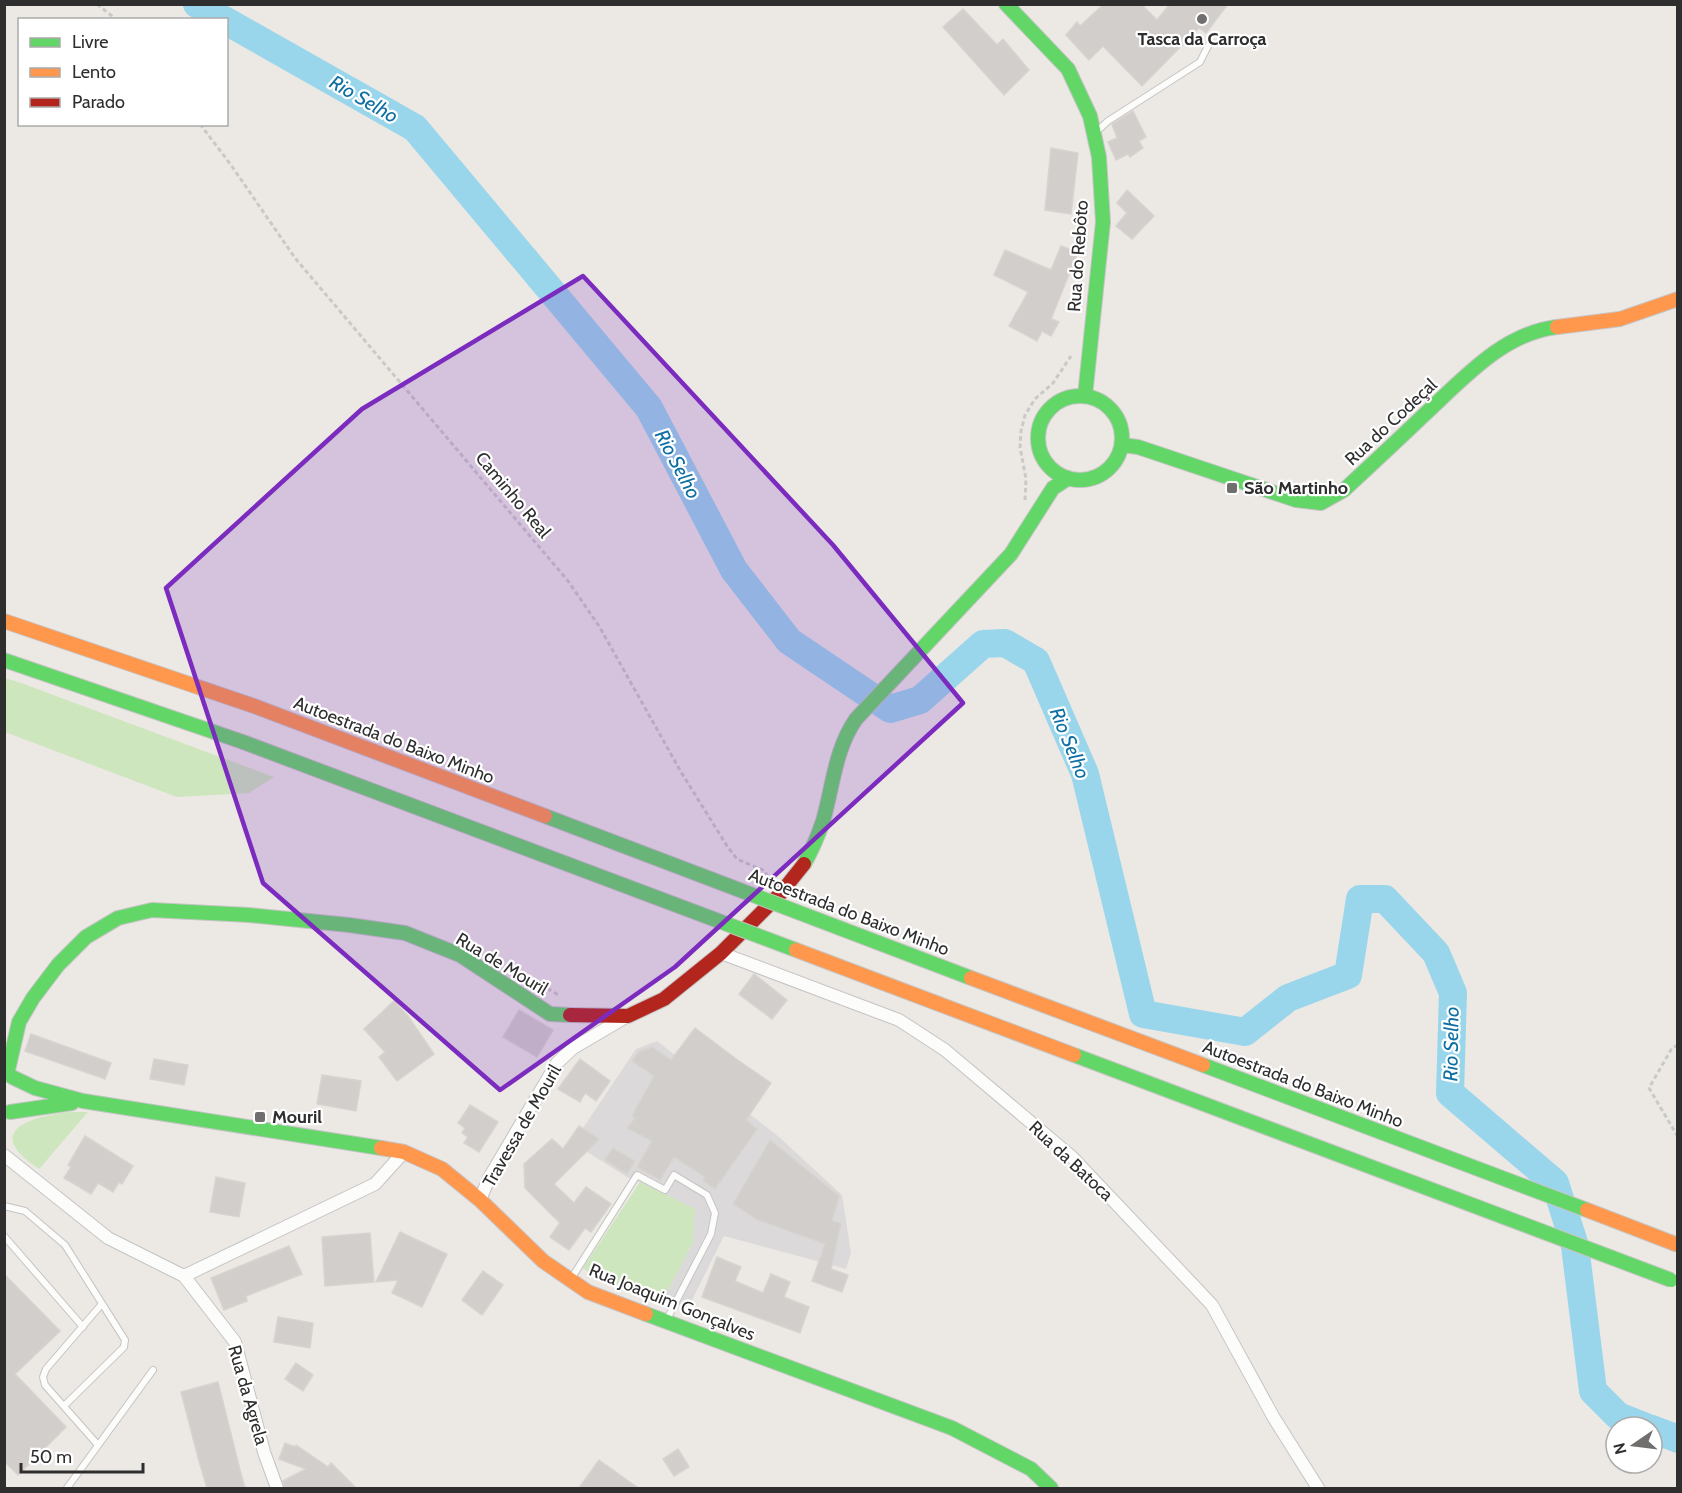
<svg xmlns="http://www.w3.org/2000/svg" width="1682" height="1493" viewBox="0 0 1682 1493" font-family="Cabin,sans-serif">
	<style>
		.industrial { fill: #dcd9db }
		.green { fill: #cee6be }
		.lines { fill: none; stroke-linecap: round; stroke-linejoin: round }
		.river { stroke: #99d6ec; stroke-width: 28 }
		.building { fill: #d1cecb; stroke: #d7d4d0; stroke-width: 1.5 }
		.lane-casing { stroke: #c5c4c5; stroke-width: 8 }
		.street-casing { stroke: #c5c4c5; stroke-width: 14 }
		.fast-casing { stroke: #c5c4c5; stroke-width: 16 }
		.slow-casing { stroke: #c5c4c5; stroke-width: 16 }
		.jam-casing { stroke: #c5c4c5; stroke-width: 16 }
		.path { stroke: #c9c9c8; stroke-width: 3; stroke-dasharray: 4.5 3; stroke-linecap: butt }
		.lane { stroke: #fcfcfb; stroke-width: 6 }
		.street { stroke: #fcfcfb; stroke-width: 12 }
		.fast { stroke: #63d668; stroke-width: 14 }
		.slow { stroke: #ff974d; stroke-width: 14 }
		.jam { stroke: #b3261e; stroke-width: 14 }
		.fast-bridge-casing { stroke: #c6c5c4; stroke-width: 16; stroke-linecap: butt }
		.slow-bridge-casing { stroke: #c6c5c4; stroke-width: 16; stroke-linecap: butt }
		.fast-bridge { stroke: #63d668; stroke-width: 14 }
		.slow-bridge { stroke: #ff974d; stroke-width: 14 }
		.marked { fill: #7b2cbf; fill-opacity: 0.2; stroke: #7b2cbf; stroke-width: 4.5; stroke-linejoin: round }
		.poi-dot { fill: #706f6e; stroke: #fff; stroke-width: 2 }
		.labels { text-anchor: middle; stroke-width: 4.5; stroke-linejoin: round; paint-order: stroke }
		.poi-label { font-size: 18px; font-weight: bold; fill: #2e2e2e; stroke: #fff; text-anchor: start }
		.street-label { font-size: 18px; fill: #2e2e2e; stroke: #fff }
		.water-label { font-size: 20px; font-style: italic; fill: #0d6fa3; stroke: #fff }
	</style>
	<rect width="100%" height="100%" fill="#ece8e4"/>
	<path class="industrial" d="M 657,1041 L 779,1137 L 842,1195 L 851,1253 L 846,1269 L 724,1236 L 688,1308 L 663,1300 L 693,1242 L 640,1182 L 627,1177 L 573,1143 L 636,1049 Z"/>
	<g class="green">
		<path d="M 5,678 L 21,683 L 274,777 L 249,793 L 177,797 L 5,732 Z"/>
		<path d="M 69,1112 L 88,1112 L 39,1169 C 31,1163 20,1156 15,1147 C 1,1121 54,1114 69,1112 Z"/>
		<path d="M 640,1182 L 695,1209 L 693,1242 L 663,1300 L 595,1277 L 583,1268 Z"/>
	</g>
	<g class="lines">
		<g class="river">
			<path d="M 197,4 L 224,20"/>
			<path d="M 226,21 L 415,128 L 649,408 L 734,570 L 789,641 L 890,709 L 920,700 L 983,644 L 1005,643 L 1036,661 L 1085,774 L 1143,1014 L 1245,1032 L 1288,998 L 1348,975 L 1360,899 L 1385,899 L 1436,953 L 1453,993 L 1450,1093 L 1555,1183 L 1575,1246 L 1593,1391 L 1618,1416 L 1646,1427"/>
			<path d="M 1652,1429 L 1678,1439"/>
		</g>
	</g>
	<g class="building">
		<path d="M 1104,4 L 1141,4 L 1157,20 L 1170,4 L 1228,4 L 1206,33 L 1199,28 L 1142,86 L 1103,46 L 1089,60 L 1066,35 L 1077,22 L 1080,26 Z"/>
		<path d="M 963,9 L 997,45 L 1003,39 L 1029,70 L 1004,95 L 943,27 Z"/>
		<path d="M 1133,111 L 1146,137 L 1139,141 L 1143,148 L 1130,157 L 1128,154 L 1116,160 L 1108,142 L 1117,138 L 1112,124 Z"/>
		<path d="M 1051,148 L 1078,153 L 1071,214 L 1045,210 Z"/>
		<path d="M 1127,190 L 1154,216 L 1132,239 L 1116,226 L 1127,213 L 1117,203 Z"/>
		<path d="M 1061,246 L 1078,252 L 1051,319 L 1059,322 L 1051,336 L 1042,331 L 1037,341 L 1009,326 L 1028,292 L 994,275 L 1005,250 L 1051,270 Z"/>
		<path d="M 754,974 L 787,1000 L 772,1019 L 739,994 Z"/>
		<path d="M 394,1001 L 408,1016 L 434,1054 L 397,1081 L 379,1057 L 385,1052 L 364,1029 Z"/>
		<path d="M 519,1010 L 553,1030 L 537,1057 L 503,1037 Z"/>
		<path d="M 695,1028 L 739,1061 L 771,1083 L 746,1120 L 757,1129 L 715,1189 L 703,1181 L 705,1177 L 674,1157 L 660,1180 L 637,1167 L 652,1141 L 627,1128 L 635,1118 L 632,1116 L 654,1076 L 632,1061 L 639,1052 L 652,1047 L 671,1060 Z"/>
		<path d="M 31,1034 L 111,1063 L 105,1079 L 25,1051 Z"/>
		<path d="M 154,1059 L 188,1065 L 184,1085 L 150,1079 Z"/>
		<path d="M 580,1059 L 610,1081 L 596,1101 L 585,1093 L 580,1102 L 558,1089 Z"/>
		<path d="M 322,1075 L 361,1081 L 356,1111 L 317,1104 Z"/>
		<path d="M 470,1105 L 498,1122 L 479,1152 L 464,1143 L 468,1137 L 462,1133 L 465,1128 L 458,1123 Z"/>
		<path d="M 579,1126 L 599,1139 L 554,1184 L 574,1203 L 586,1187 L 611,1204 L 591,1232 L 585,1228 L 569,1250 L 550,1237 L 560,1223 L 525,1188 L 524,1164 L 552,1139 L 563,1149 Z"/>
		<path d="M 85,1136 L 133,1166 L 122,1184 L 119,1182 L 113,1192 L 98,1183 L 91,1194 L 64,1178 L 71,1167 L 68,1165 Z"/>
		<path d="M 770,1140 L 839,1196 L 832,1221 L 841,1223 L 831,1269 L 848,1275 L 842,1292 L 812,1281 L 825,1244 L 756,1219 L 733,1204 Z"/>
		<path d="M 613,1148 L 635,1161 L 627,1174 L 605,1160 Z"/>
		<path d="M 216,1177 L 245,1183 L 239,1217 L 210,1212 Z"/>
		<path d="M 400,1232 L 447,1254 L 422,1307 L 392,1293 L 398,1280 L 376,1282 Z"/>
		<path d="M 370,1233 L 374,1282 L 325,1286 L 322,1237 Z"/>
		<path d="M 289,1246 L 302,1274 L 246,1296 L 247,1301 L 224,1310 L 211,1278 Z"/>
		<path d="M 717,1257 L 741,1267 L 735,1281 L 763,1293 L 771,1274 L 790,1282 L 784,1297 L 809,1307 L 800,1333 L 702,1297 Z"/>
		<path d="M 483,1271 L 503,1285 L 482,1315 L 462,1300 Z"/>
		<path d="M 4,1274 L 60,1331 L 15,1374 L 66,1427 L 18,1475 L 4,1461 Z"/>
		<path d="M 278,1317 L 313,1323 L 310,1348 L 274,1342 Z"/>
		<path d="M 296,1363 L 313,1375 L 303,1391 L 285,1379 Z"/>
		<path d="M 218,1382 L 240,1470 L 245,1488 L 207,1488 L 199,1461 L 181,1392 Z"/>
		<path d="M 285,1443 L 295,1447 L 296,1445 L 328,1467 L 331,1463 L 356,1488 L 285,1488 L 283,1481 L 306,1469 L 279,1459 Z"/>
		<path d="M 678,1449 L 689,1467 L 674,1476 L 663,1459 Z"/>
		<path d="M 599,1460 L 638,1488 L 579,1488 Z"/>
	</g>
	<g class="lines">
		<g class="lane-casing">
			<g id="lane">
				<path d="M 1096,132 L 1108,121 L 1200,62 L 1208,46"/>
				<path d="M 4,1206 L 25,1211 L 65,1245 L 125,1340 L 124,1347 L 64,1406"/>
				<path d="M 4,1236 L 83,1327"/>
				<path d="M 571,1279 L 637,1175 L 665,1190 L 674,1175 L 707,1195 L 715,1213 L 711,1234 L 666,1321"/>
				<path d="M 98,1445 L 45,1385 L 43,1377 L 46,1369 L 101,1305"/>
				<path d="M 67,1488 L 153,1370"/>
			</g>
		</g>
		<g class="street-casing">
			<g id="street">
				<path d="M 721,953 L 899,1020 L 945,1050 L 1072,1157 L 1212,1305 L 1274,1418 L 1318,1488"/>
				<path d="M 4,1155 L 108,1238 L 184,1276 L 235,1342 L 264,1452 L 277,1488"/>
				<path d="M 480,1200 L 489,1178 L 557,1063 L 573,1048 L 624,1018"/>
				<path d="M 184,1276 L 375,1184 L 404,1152"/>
			</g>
		</g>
		<g class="fast-casing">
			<g id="fast">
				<path d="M 1006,4 L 1068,69 L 1090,116 L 1099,157 L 1103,222 L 1085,396"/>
				<circle cx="1080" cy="438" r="42"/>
				<path d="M 1122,445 L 1138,447 L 1296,500 L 1321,503 L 1344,490 C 1371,465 1398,440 1425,414 C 1463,379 1503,333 1557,327"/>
				<path d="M 4,660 L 243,742"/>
				<path d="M 804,864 C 812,850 818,836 823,821 C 833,786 835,749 856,719 L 1011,554 L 1053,488 L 1067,479"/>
				<path d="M 8,1070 L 19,1022 L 33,998 L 58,965 L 86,937 L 118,918 L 152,910 L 249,915 L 349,925 L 405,933 L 460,955 L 550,1014 L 570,1015"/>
				<path d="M 12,1077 L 35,1088 L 83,1101 L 381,1148"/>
				<path d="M 10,1112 L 72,1103"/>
				<path d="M 646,1314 L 952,1428 L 1031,1469 L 1051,1488"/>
			</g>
		</g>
		<g class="slow-casing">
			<g id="slow">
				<path d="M 1557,327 L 1620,319 L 1678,299"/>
				<path d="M 4,621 L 254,706"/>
				<path d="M 381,1148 L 404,1152 L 442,1169 L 480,1200 L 543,1261 L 588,1292 L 646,1314"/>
			</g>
		</g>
		<g class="jam-casing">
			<path id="jam" d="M 570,1015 L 628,1016 L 664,999 L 721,953 L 780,894 L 804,864"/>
		</g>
		<g class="path">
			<path d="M 97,4 L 117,20"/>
			<path d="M 200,124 L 231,165 L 295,258 L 568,581 L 599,626 L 681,772 L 727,846 L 737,859 L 765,871 L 768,879"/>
			<path d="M 1025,500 L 1026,479 L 1020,447 L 1021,431 L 1025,415 L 1035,399 L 1053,383 L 1071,356"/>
			<path d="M 509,965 L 560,996"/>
			<path d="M 1678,1045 L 1672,1048 L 1649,1088 L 1678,1137"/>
		</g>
		<use href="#lane" class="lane"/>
		<use href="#street" class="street"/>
		<use href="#fast" class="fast"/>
		<use href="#slow" class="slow"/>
		<use href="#jam" class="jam"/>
		<g class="fast-bridge-casing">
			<g id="fast-bridge">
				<path d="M 243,742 L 796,950"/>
				<path d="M 545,816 L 971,978"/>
				<path d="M 1074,1055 L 1671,1280"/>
				<path d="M 1203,1065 L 1587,1210"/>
			</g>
		</g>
		<g class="slow-bridge-casing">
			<g id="slow-bridge">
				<path d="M 254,706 L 545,816"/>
				<path d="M 796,950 L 1074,1055"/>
				<path d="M 971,978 L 1203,1065"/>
				<path d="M 1587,1210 L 1678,1245"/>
			</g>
		</g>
		<use href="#fast-bridge" class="fast-bridge"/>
		<use href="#slow-bridge" class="slow-bridge"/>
	</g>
	<path class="marked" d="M 583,276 L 833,545 L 963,703 L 675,967 L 500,1090 L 263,883 L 166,588 L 362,409 Z"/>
	<g class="poi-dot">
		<circle cx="1202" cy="19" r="6"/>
		<rect x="1226" y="482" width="12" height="12" rx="3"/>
		<rect x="254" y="1111" width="12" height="12" rx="3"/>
	</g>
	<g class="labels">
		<g class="poi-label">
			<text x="1202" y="45" text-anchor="middle">Tasca da Carroça</text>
			<text x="1244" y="494">São Martinho</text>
			<text x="272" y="1123">Mouril</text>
		</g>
		<g class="street-label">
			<text transform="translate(1078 256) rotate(-86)" y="6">Rua do Rebôto</text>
			<text transform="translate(1391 422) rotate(-43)" y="6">Rua do Codeçal</text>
			<text transform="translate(513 495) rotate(50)" y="6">Caminho Real</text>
			<text transform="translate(394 740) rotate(21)" y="6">Autoestrada do Baixo Minho</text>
			<text transform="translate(849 912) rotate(21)" y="6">Autoestrada do Baixo Minho</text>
			<text transform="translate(502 964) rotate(31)" y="6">Rua de Mouril</text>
			<text transform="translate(1303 1084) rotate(21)" y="6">Autoestrada do Baixo Minho</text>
			<text transform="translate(522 1126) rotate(-60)" y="6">Travessa de Mouril</text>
			<text transform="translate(1071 1161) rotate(43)" y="6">Rua da Batoca</text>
			<text transform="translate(672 1302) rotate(22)" y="6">Rua Joaquim Gonçalves</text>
			<text transform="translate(248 1395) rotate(74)" y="6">Rua da Agrela</text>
		</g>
		<g class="water-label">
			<text transform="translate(364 99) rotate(30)" y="7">Rio Selho</text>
			<text transform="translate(678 464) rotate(62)" y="7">Rio Selho</text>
			<text transform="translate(1070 743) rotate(68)" y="7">Rio Selho</text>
			<text transform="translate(1451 1044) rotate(-89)" y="7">Rio Selho</text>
		</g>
	</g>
	<rect width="1682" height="1493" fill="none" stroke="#2e2e2e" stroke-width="12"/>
	<rect x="18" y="18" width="210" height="108" fill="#ffffff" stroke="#ababab" stroke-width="1.5"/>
	<rect x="30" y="38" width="30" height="9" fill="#63d668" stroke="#ababab" stroke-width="1.5"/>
	<text x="72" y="48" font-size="18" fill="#2e2e2e">Livre</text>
	<rect x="30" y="68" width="30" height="9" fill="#ff974d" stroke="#ababab" stroke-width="1.5"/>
	<text x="72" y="78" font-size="18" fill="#2e2e2e">Lento</text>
	<rect x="30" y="98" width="30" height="9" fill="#b3261e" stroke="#ababab" stroke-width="1.5"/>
	<text x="72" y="108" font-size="18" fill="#2e2e2e">Parado</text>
	<g transform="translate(1634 1445) rotate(256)"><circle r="28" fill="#ffffff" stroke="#ababab" stroke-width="1.5"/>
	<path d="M0-4.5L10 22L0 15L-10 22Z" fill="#706f6e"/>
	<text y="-9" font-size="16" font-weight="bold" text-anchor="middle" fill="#2e2e2e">N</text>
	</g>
	<path d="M21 1463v9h122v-9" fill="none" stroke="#2e2e2e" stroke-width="3"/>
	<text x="30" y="1463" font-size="18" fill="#2e2e2e" stroke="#ffffff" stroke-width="4.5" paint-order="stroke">50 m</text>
</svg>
